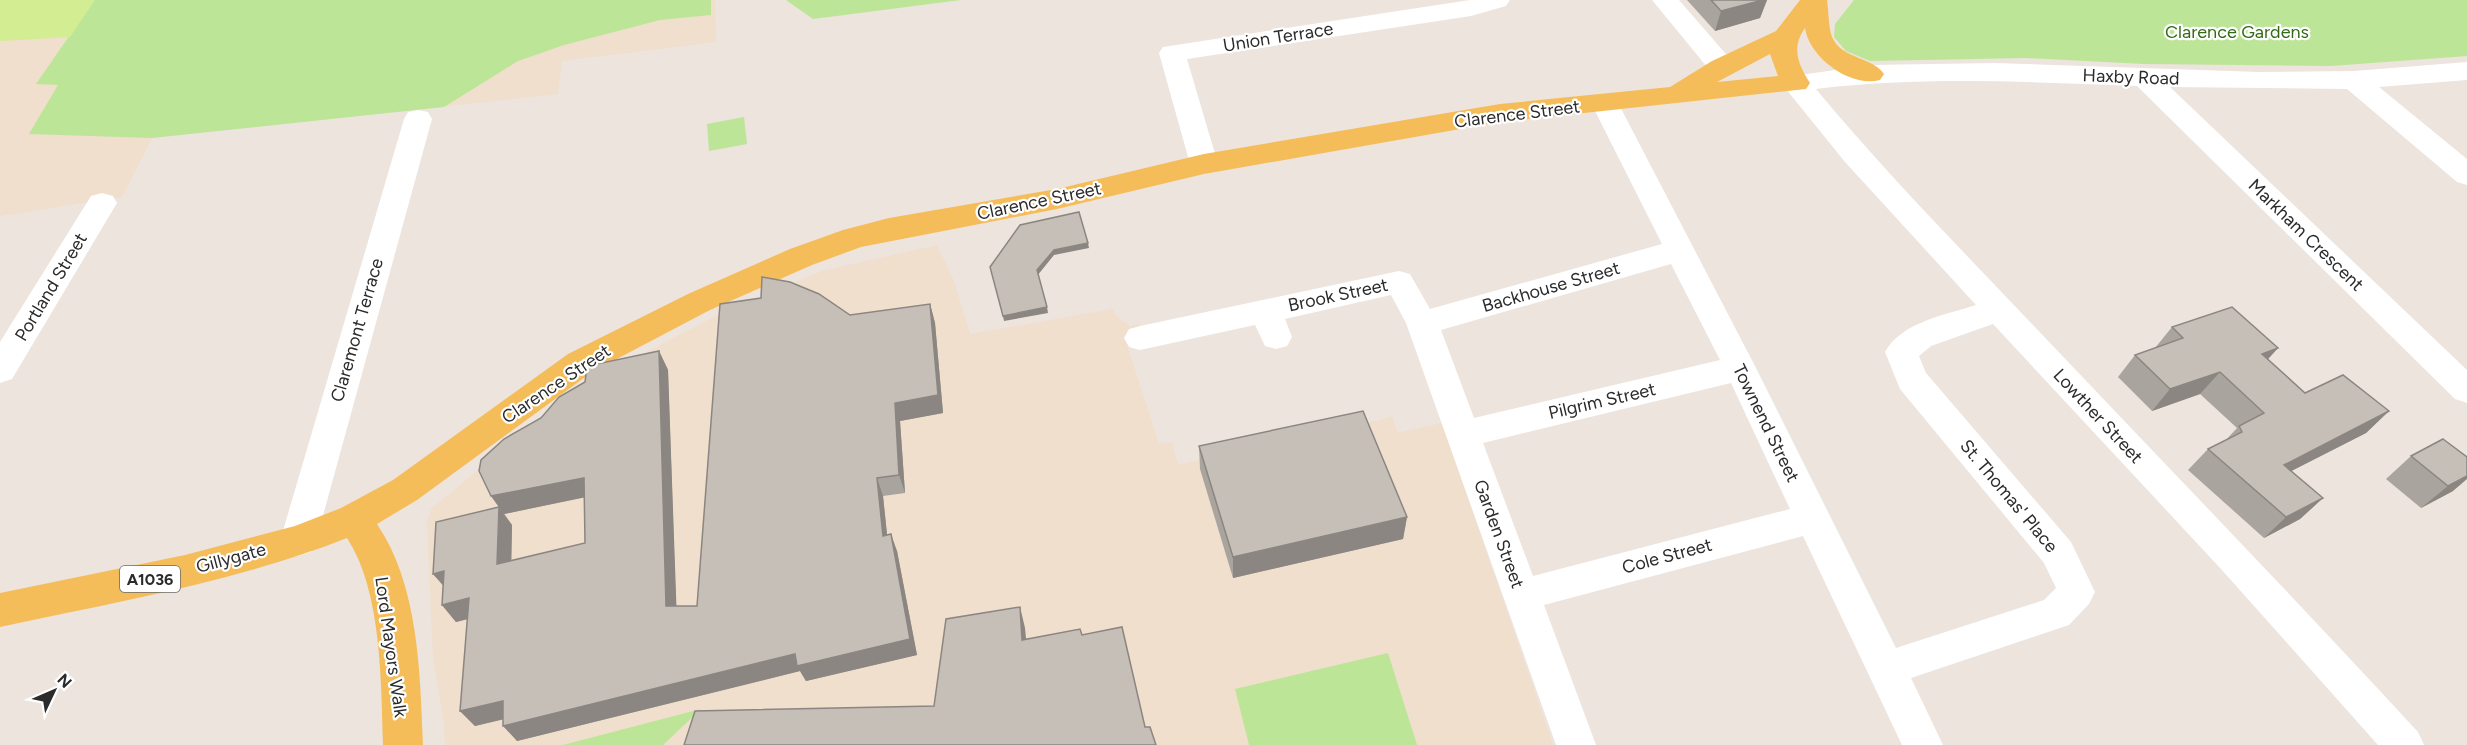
<svg xmlns="http://www.w3.org/2000/svg" width="2467" height="745" viewBox="0 0 2467 745" font-family="Figtree,sans-serif">
	<style>
		.education { fill: #efdfcc }
		.green { fill: #bce598 }
		.pitch { fill: #d3ed93 }
		.lines { fill: none; stroke-linecap: round; stroke-linejoin: round }
		.minor { fill: #fff; fill-rule: evenodd }
		.major { fill: #f5bd5a; fill-rule: evenodd }
		.wall { fill: #aaa49e }
		.shaded-wall { fill: #8b8681 }
		.building { fill: #c6bfb8; stroke: #8b8681; stroke-width: 1.5 }
		.labels { text-anchor: middle; stroke-width: 4.5; stroke-linejoin: round; paint-order: stroke }
		.shield { fill: #fff; stroke: #6b6b6b; stroke-width: 1.5 }
		.shield-label { font-size: 16px; font-weight: bold; fill: #2b2b2b }
		.park-label { font-size: 18px; fill: #346b18; stroke: #fff }
		.street-label { font-size: 18px; fill: #2b2b2b; stroke: #fff }
	</style>
	<rect width="100%" height="100%" fill="#ede4dd"/>
	<g class="education">
		<path d="M 0,0 L 715,0 L 716,42 L 562,61 L 558,94 L 152,138 L 122,197 L 0,216 Z"/>
		<path d="M 937,245 L 954,281 L 970,334 L 1113,309 L 1116,316 L 1130,326 L 1139,324 L 1144,344 L 1128,348 L 1159,444 L 1172,442 L 1178,465 L 1392,417 L 1398,433 L 1442,423 L 1553,745 L 445,745 L 444,723 L 433,659 L 427,522 L 432,508 L 571,394 L 675,337 L 720,314 L 822,271 Z"/>
	</g>
	<g class="green">
		<path d="M 94,0 L 711,0 L 711,15 L 660,20 L 564,45 L 518,61 L 444,107 L 152,138 L 29,134 L 58,85 L 36,84 Z"/>
		<path d="M 786,0 L 961,0 L 813,19 Z"/>
		<path d="M 1854,0 L 2467,0 L 2467,56 L 2331,66 L 2144,64 L 2026,58 L 1870,61 L 1846,51 L 1834,37 L 1835,24 Z"/>
		<path d="M 744,117 L 747,144 L 709,151 L 707,124 Z"/>
		<path d="M 1388,653 L 1417,745 L 1249,745 L 1235,689 Z"/>
		<path d="M 701,709 L 663,745 L 563,745 Z"/>
	</g>
	<path class="pitch" d="M 0,0 L 95,0 L 70,37 L 0,41 Z"/>
	<g class="lines">
		<g class="minor">
			<path d="M 1470,0 L 1510,0 L 1506,6 L 1471,16 L 1187,59 L 1218,164 L 1214,171 L 1204,174 L 1194,171 L 1190,164 L 1159,53 L 1163,47 Z"/>
			<path d="M 1652,0 L 1679,0 L 1732,61 L 1736,67 L 1732,73 L 1722,76 L 1712,73 Z"/>
			<path d="M 2467,62 L 2467,80 L 2379,87 L 2467,159 L 2467,185 L 2457,182 L 2347,89 L 2170,87 L 2467,370 L 2467,403 L 2455,399 L 2137,86 C 2030,82 1923,76 1816,89 C 1884,171 1958,246 2031,323 C 2160,459 2291,594 2418,732 L 2424,745 L 2378,745 L 2221,569 L 1993,324 L 1931,346 L 1919,356 L 1926,373 L 2071,542 L 2095,592 L 2089,604 L 2069,625 L 1911,678 L 1943,745 L 1902,745 L 1803,536 L 1544,605 L 1596,745 L 1556,745 L 1406,323 L 1391,295 L 1285,319 L 1292,337 L 1287,346 L 1276,349 L 1265,346 L 1255,325 L 1140,350 L 1129,347 L 1124,338 L 1129,329 L 1140,326 L 1399,271 L 1410,274 L 1430,309 L 1662,244 L 1591,103 L 1595,97 L 1605,94 L 1615,97 L 1756,368 L 1896,648 L 2044,600 L 2056,588 L 2044,563 L 1900,389 L 1885,352 C 1901,322 1946,315 1976,305 L 1845,162 L 1786,89 L 1782,83 L 1786,77 L 1870,65 L 1995,63 L 2259,72 L 2354,71 ZM 1671,264 L 1720,360 L 1474,418 L 1441,330 ZM 1731,383 L 1790,509 L 1533,576 L 1483,443 Z"/>
			<path d="M 418,110 L 428,112 L 432,119 L 316,541 L 311,552 L 298,556 L 285,552 L 280,541 L 404,119 L 408,112 Z"/>
			<path d="M 102,193 L 113,196 L 117,203 L 12,379 L 0,383 L 0,342 L 91,196 Z"/>
		</g>
		<path class="major" d="M 1800,0 L 1827,0 C 1829,11 1828,29 1833,39 C 1843,59 1873,57 1884,74 L 1880,80 C 1850,88 1809,57 1805,28 C 1791,48 1798,64 1810,83 L 1806,89 L 1500,122 L 1204,174 L 1057,209 L 861,247 L 812,265 L 710,310 L 592,372 L 417,500 L 377,524 C 419,586 420,673 423,745 L 383,745 C 381,683 382,591 347,538 C 236,582 116,602 0,627 L 0,593 L 185,555 L 295,526 L 341,508 L 393,480 L 568,354 L 688,294 L 790,249 L 843,230 L 889,218 L 1057,189 L 1204,154 L 1500,104 L 1670,87 L 1712,61 L 1776,31 ZM 1770,54 L 1778,76 L 1717,82 Z"/>
	</g>
	<g class="wall">
		<path d="M 1687,0 L 1767,0 L 1760,18 L 1715,31 Z"/>
		<path d="M 930,304 L 935,323 L 943,413 L 900,421 L 905,493 L 883,496 L 887,535 L 897,551 L 917,655 L 806,681 L 800,671 L 517,741 L 503,719 L 475,726 L 460,711 L 468,619 L 456,622 L 442,605 L 443,585 L 433,574 L 499,507 L 512,525 L 511,561 L 585,543 L 585,497 L 504,514 L 491,496 L 659,351 L 668,370 L 676,606 L 697,606 L 850,315 Z"/>
		<path d="M 2172,327 L 2278,348 L 2268,359 L 2305,393 L 2389,411 L 2366,433 L 2291,471 L 2323,498 L 2300,519 L 2264,538 L 2188,470 L 2208,449 L 2225,441 L 2237,428 L 2200,394 L 2152,411 L 2118,377 L 2135,355 L 2155,348 Z"/>
		<path d="M 2443,439 L 2453,491 L 2421,508 L 2386,479 L 2411,456 Z"/>
		<path d="M 1199,446 L 1407,517 L 1403,539 L 1233,578 L 1200,469 Z"/>
	</g>
	<g class="shaded-wall">
		<path d="M 1763,0 L 1767,0 L 1760,18 L 1715,31 L 1721,11 Z"/>
		<path d="M 1088,243 L 1089,248 L 1054,255 L 1037,276 L 1037,270 L 1054,250 Z"/>
		<path d="M 930,304 L 935,323 L 943,413 L 900,421 L 905,493 L 899,475 L 895,403 Z"/>
		<path d="M 1047,307 L 1048,313 L 1004,321 L 1003,316 Z"/>
		<path d="M 2278,348 L 2258,370 L 2262,354 Z"/>
		<path d="M 659,351 L 668,370 L 677,622 L 666,606 Z"/>
		<path d="M 2220,372 L 2200,394 L 2152,411 L 2170,389 Z"/>
		<path d="M 2389,411 L 2366,433 L 2262,486 L 2284,465 Z"/>
		<path d="M 2467,476 L 2467,479 L 2453,491 L 2421,508 L 2448,486 Z"/>
		<path d="M 584,478 L 596,495 L 504,514 L 491,496 Z"/>
		<path d="M 877,478 L 883,496 L 889,553 L 883,536 Z"/>
		<path d="M 2323,498 L 2300,519 L 2264,538 L 2286,517 Z"/>
		<path d="M 499,507 L 512,525 L 511,581 L 497,564 Z"/>
		<path d="M 1407,517 L 1403,539 L 1233,578 L 1233,557 Z"/>
		<path d="M 891,534 L 897,551 L 917,655 L 806,681 L 800,671 L 517,741 L 503,726 L 795,654 Z"/>
		<path d="M 444,571 L 448,591 L 433,574 Z"/>
		<path d="M 469,598 L 483,615 L 456,622 L 442,605 Z"/>
		<path d="M 1020,607 L 1025,628 L 1028,660 L 1022,640 Z"/>
		<path d="M 503,701 L 517,716 L 475,726 L 460,711 Z"/>
	</g>
	<g class="building">
		<path d="M 1711,0 L 1763,0 L 1721,11 Z"/>
		<path d="M 1079,212 L 1088,243 L 1054,250 L 1037,270 L 1047,307 L 1003,316 L 990,267 L 1020,225 Z"/>
		<path d="M 762,277 L 790,282 L 819,294 L 850,315 L 930,304 L 938,395 L 895,403 L 899,475 L 877,478 L 883,536 L 891,534 L 910,639 L 797,666 L 795,654 L 503,726 L 503,701 L 460,711 L 469,598 L 442,605 L 444,571 L 433,574 L 436,522 L 499,507 L 497,564 L 585,543 L 584,478 L 491,496 L 479,471 L 481,460 L 504,439 L 541,418 L 559,397 L 585,382 L 587,366 L 659,351 L 666,606 L 697,606 L 720,304 L 761,298 Z"/>
		<path d="M 2232,307 L 2278,348 L 2262,354 L 2305,393 L 2343,375 L 2389,411 L 2284,465 L 2323,498 L 2286,517 L 2208,449 L 2242,432 L 2239,426 L 2264,413 L 2220,372 L 2170,389 L 2135,355 L 2183,338 L 2172,327 Z"/>
		<path d="M 1363,411 L 1407,517 L 1233,557 L 1199,446 Z"/>
		<path d="M 2443,439 L 2467,457 L 2467,476 L 2448,486 L 2411,456 Z"/>
		<path d="M 1020,607 L 1022,640 L 1080,629 L 1082,635 L 1122,627 L 1145,727 L 1150,727 L 1156,745 L 684,745 L 695,711 L 934,706 L 946,619 Z"/>
	</g>
	<g class="labels">
		<rect class="shield" x="120" y="566" width="60" height="26" rx="4.5"/>
		<g class="shield-label">
			<text x="150" y="585">A1036</text>
		</g>
		<g class="park-label">
			<text x="2237" y="38">Clarence Gardens</text>
		</g>
		<g class="street-label">
			<text transform="translate(1278 37) rotate(-9)" y="6">Union Terrace</text>
			<text transform="translate(2131 77) rotate(2)" y="6">Haxby Road</text>
			<text transform="translate(1517 114) rotate(-7)" y="6">Clarence Street</text>
			<text transform="translate(1039 201) rotate(-12)" y="6">Clarence Street</text>
			<text transform="translate(2306 235) rotate(44)" y="6">Markham Crescent</text>
			<text transform="translate(51 287) rotate(-59)" y="6">Portland Street</text>
			<text transform="translate(1551 287) rotate(-16)" y="6">Backhouse Street</text>
			<text transform="translate(1338 295) rotate(-12)" y="6">Brook Street</text>
			<text transform="translate(357 330) rotate(-74)" y="6">Claremont Terrace</text>
			<text transform="translate(556 384) rotate(-34)" y="6">Clarence Street</text>
			<text transform="translate(1602 401) rotate(-13)" y="6">Pilgrim Street</text>
			<text transform="translate(2098 416) rotate(47)" y="6">Lowther Street</text>
			<text transform="translate(1766 423) rotate(64)" y="6">Townend Street</text>
			<text transform="translate(2009 496) rotate(50)" y="6">St. Thomas' Place</text>
			<text transform="translate(1499 534) rotate(70)" y="6">Garden Street</text>
			<text transform="translate(1667 556) rotate(-15)" y="6">Cole Street</text>
			<text transform="translate(231 558) rotate(-15)" y="6">Gillygate</text>
			<text transform="translate(391 647) rotate(82)" y="6">Lord Mayors Walk</text>
		</g>
	</g>
	<g transform="translate(54 691) rotate(46)" stroke="#ffffff" stroke-width="4.5" paint-order="stroke">
	<path d="M0-4.5L10 22L0 15L-10 22Z" fill="#2b2b2b"/>
	<text y="-9" font-size="16" font-weight="bold" text-anchor="middle" fill="#2b2b2b">N</text>
	</g>
</svg>
